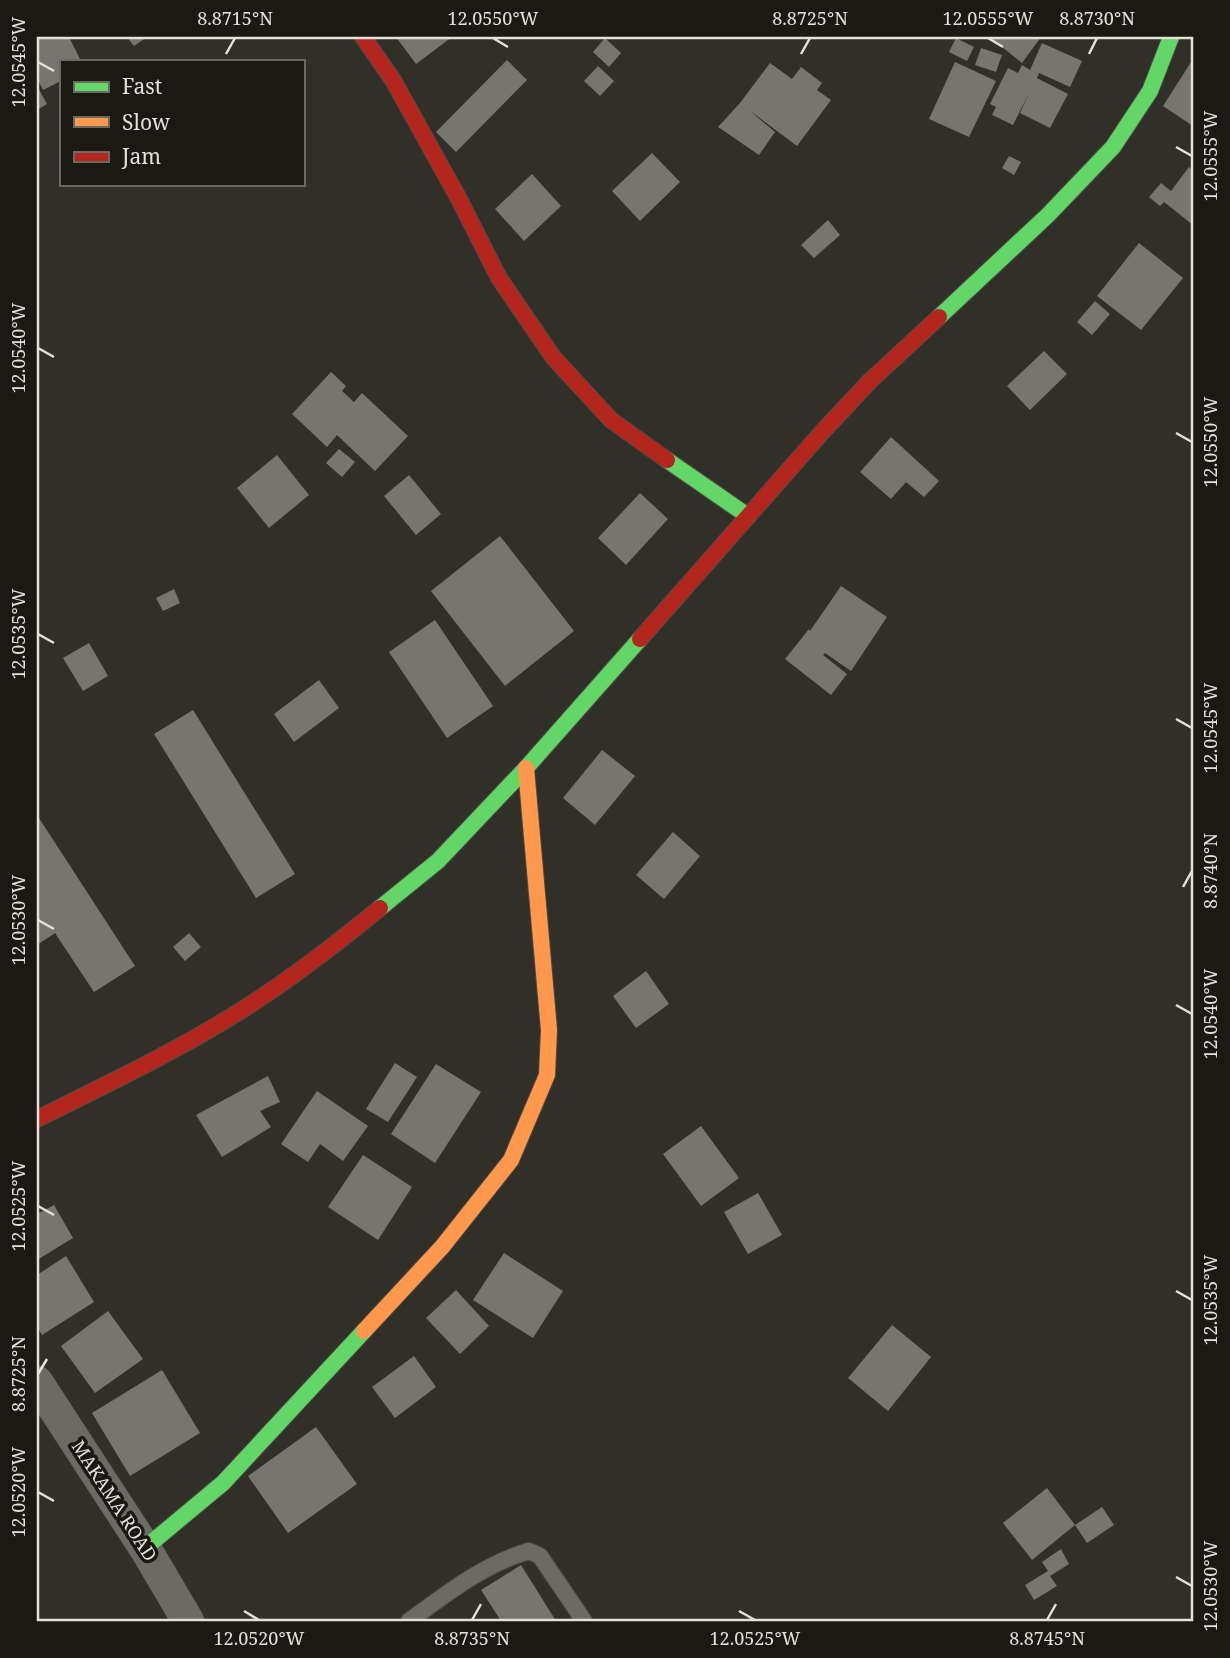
<svg xmlns="http://www.w3.org/2000/svg" width="1230" height="1658" viewBox="0 0 1230 1658" font-family="'Noto Serif',serif">
	<style>
		.building { fill: #76766f }
		.lines { fill: none; stroke-linecap: round; stroke-linejoin: round }
		.lane-casing { stroke: #4c4c45; stroke-width: 18 }
		.street-casing { stroke: #4c4c45; stroke-width: 33 }
		.fast-casing { stroke: #4c4c45; stroke-width: 18 }
		.slow-casing { stroke: #4c4c45; stroke-width: 18 }
		.jam-casing { stroke: #4c4c45; stroke-width: 18 }
		.lane { stroke: #6b6b64; stroke-width: 16 }
		.street { stroke: #6b6b64; stroke-width: 32 }
		.fast { stroke: #63d668; stroke-width: 16 }
		.slow { stroke: #ff974d; stroke-width: 16 }
		.jam { stroke: #b3261e; stroke-width: 16 }
		.ticks { fill: none; stroke: #e2e2d8; stroke-width: 2.5 }
		.labels { text-anchor: middle; stroke-width: 7; stroke-linejoin: round; paint-order: stroke }
		.street-label { font-size: 18px; fill: #e2e2d8; stroke: #1a1a13 }
		.neatline { fill: none; stroke: #e2e2d8; stroke-width: 2.5 }
		.ticks-label { font-size: 18px; text-anchor: middle; fill: #e2e2d8 }
	</style>
	<rect width="100%" height="100%" fill="#303028"/>
	<g class="building">
		<path d="M 37,37 L 69,37 L 81,61 L 61,61 L 61,81 L 43,90 L 37,78 Z"/>
		<path d="M 127,37 L 147,37 L 134,46 Z"/>
		<path d="M 396,37 L 452,37 L 416,64 Z"/>
		<path d="M 994,37 L 1041,37 L 1022,63 L 992,39 Z"/>
		<path d="M 605,38 L 621,53 L 609,67 L 593,52 Z"/>
		<path d="M 956,38 L 974,47 L 967,61 L 949,52 Z"/>
		<path d="M 1042,43 L 1082,61 L 1070,87 L 1039,73 L 1037,78 L 1068,94 L 1050,128 L 1020,113 L 1029,93 L 1013,125 L 992,115 L 996,107 L 990,104 L 1008,68 L 1018,73 L 1022,65 L 1030,70 Z"/>
		<path d="M 981,48 L 1002,55 L 996,72 L 975,65 Z"/>
		<path d="M 1193,59 L 1193,126 L 1163,106 Z"/>
		<path d="M 507,60 L 527,80 L 456,152 L 436,132 Z"/>
		<path d="M 955,62 L 996,81 L 969,137 L 929,119 Z"/>
		<path d="M 770,63 L 792,79 L 801,67 L 822,83 L 817,90 L 831,100 L 797,146 L 749,110 L 775,132 L 759,155 L 718,127 L 740,103 Z"/>
		<path d="M 598,66 L 614,81 L 600,96 L 584,81 Z"/>
		<path d="M 37,86 L 47,104 L 37,110 Z"/>
		<path d="M 652,153 L 680,182 L 640,221 L 612,191 Z"/>
		<path d="M 1009,156 L 1021,162 L 1014,175 L 1002,168 Z"/>
		<path d="M 1189,167 L 1193,171 L 1193,225 L 1164,202 L 1160,206 L 1149,197 L 1161,183 L 1171,191 Z"/>
		<path d="M 532,174 L 561,206 L 524,241 L 495,209 Z"/>
		<path d="M 828,220 L 840,235 L 814,258 L 801,245 Z"/>
		<path d="M 1139,243 L 1183,278 L 1141,330 L 1097,296 Z"/>
		<path d="M 1095,301 L 1110,314 L 1092,335 L 1077,322 Z"/>
		<path d="M 1044,351 L 1067,374 L 1030,410 L 1007,386 Z"/>
		<path d="M 331,372 L 346,386 L 342,391 L 354,402 L 362,393 L 408,436 L 375,471 L 337,435 L 327,447 L 292,414 Z"/>
		<path d="M 891,437 L 939,481 L 924,497 L 906,482 L 891,499 L 860,472 Z"/>
		<path d="M 339,449 L 355,462 L 342,477 L 326,463 Z"/>
		<path d="M 277,455 L 309,495 L 269,528 L 237,488 Z"/>
		<path d="M 409,475 L 441,514 L 416,535 L 384,496 Z"/>
		<path d="M 640,493 L 668,519 L 626,565 L 598,538 Z"/>
		<path d="M 500,536 L 574,631 L 505,686 L 431,591 Z"/>
		<path d="M 841,586 L 887,617 L 851,671 L 825,653 L 823,655 L 847,674 L 831,695 L 785,659 L 809,629 L 810,631 Z"/>
		<path d="M 174,589 L 180,603 L 163,611 L 156,598 Z"/>
		<path d="M 435,620 L 493,706 L 447,738 L 389,652 Z"/>
		<path d="M 89,643 L 108,676 L 83,691 L 63,658 Z"/>
		<path d="M 319,680 L 339,708 L 294,742 L 274,714 Z"/>
		<path d="M 193,710 L 295,874 L 256,898 L 154,734 Z"/>
		<path d="M 602,750 L 635,776 L 595,825 L 563,798 Z"/>
		<path d="M 37,815 L 135,966 L 94,992 L 55,933 L 37,945 Z"/>
		<path d="M 673,832 L 700,856 L 664,899 L 636,875 Z"/>
		<path d="M 189,933 L 201,947 L 185,961 L 173,947 Z"/>
		<path d="M 646,971 L 669,1004 L 636,1028 L 613,996 Z"/>
		<path d="M 395,1063 L 417,1077 L 388,1122 L 366,1109 Z"/>
		<path d="M 436,1064 L 481,1092 L 435,1163 L 391,1134 Z"/>
		<path d="M 268,1076 L 280,1102 L 260,1111 L 271,1127 L 222,1157 L 196,1115 Z"/>
		<path d="M 317,1091 L 368,1126 L 343,1161 L 320,1144 L 308,1162 L 281,1144 Z"/>
		<path d="M 701,1126 L 739,1178 L 701,1206 L 663,1154 Z"/>
		<path d="M 363,1155 L 412,1187 L 378,1240 L 328,1207 Z"/>
		<path d="M 758,1193 L 782,1235 L 748,1254 L 724,1212 Z"/>
		<path d="M 54,1205 L 73,1238 L 37,1260 L 37,1214 Z"/>
		<path d="M 504,1253 L 563,1291 L 533,1338 L 473,1300 Z"/>
		<path d="M 66,1256 L 94,1302 L 42,1335 L 37,1326 L 37,1275 Z"/>
		<path d="M 456,1290 L 489,1326 L 460,1354 L 426,1318 Z"/>
		<path d="M 108,1311 L 143,1359 L 95,1393 L 61,1346 Z"/>
		<path d="M 892,1325 L 931,1357 L 888,1411 L 848,1378 Z"/>
		<path d="M 414,1356 L 436,1387 L 395,1418 L 372,1387 Z"/>
		<path d="M 162,1370 L 200,1433 L 130,1476 L 92,1413 Z"/>
		<path d="M 316,1427 L 357,1484 L 288,1533 L 248,1476 Z"/>
		<path d="M 1047,1488 L 1075,1525 L 1032,1560 L 1003,1523 Z"/>
		<path d="M 1102,1507 L 1114,1525 L 1087,1543 L 1075,1525 Z"/>
		<path d="M 1061,1549 L 1069,1564 L 1050,1576 L 1057,1586 L 1034,1600 L 1025,1585 L 1048,1571 L 1042,1562 Z"/>
		<path d="M 521,1565 L 556,1621 L 501,1621 L 481,1590 Z"/>
	</g>
	<g class="lines">
		<g class="lane-casing">
			<path id="lane" d="M 409,1621 C 446,1594 484,1564 529,1551 L 540,1556 L 584,1621"/>
		</g>
		<g class="street-casing">
			<path id="street" d="M 37,1382 L 145,1548 L 188,1621"/>
		</g>
		<g class="fast-casing">
			<g id="fast">
				<path d="M 939,317 L 1048,215 L 1113,147 L 1150,91 L 1171,37"/>
				<path d="M 667,460 L 748,516"/>
				<path d="M 380,908 L 438,861 L 526,768 L 640,639"/>
				<path d="M 145,1548 L 223,1483 L 364,1331"/>
			</g>
		</g>
		<g class="slow-casing">
			<path id="slow" d="M 364,1331 L 442,1247 L 511,1160 L 547,1075 L 549,1030 L 526,768"/>
		</g>
		<g class="jam-casing">
			<g id="jam">
				<path d="M 363,37 L 393,80 L 459,199 L 499,278 L 553,357 L 611,420 L 667,460"/>
				<path d="M 640,639 L 824,430 L 870,381 L 939,317"/>
				<path d="M 37,1119 C 105,1085 173,1053 237,1013 C 287,982 335,945 380,908"/>
			</g>
		</g>
		<use href="#lane" class="lane"/>
		<use href="#street" class="street"/>
		<use href="#fast" class="fast"/>
		<use href="#slow" class="slow"/>
		<use href="#jam" class="jam"/>
	</g>
	<path class="ticks" d="M 493,38 L 508,47M 988,38 L 1003,47M 226,54 L 235,38M 801,54 L 810,38M 1089,54 L 1097,38M 38,62 L 54,71M 1176,147 L 1192,156M 38,348 L 54,357M 1176,433 L 1192,442M 38,634 L 54,643M 1176,719 L 1192,728M 1183,887 L 1192,871M 38,920 L 54,929M 1176,1005 L 1192,1014M 38,1206 L 54,1215M 1176,1291 L 1192,1300M 38,1374 L 47,1359M 38,1492 L 54,1501M 1176,1577 L 1192,1586M 244,1611 L 259,1620M 739,1611 L 755,1620M 472,1620 L 481,1604M 1047,1620 L 1056,1604"/>
	<g class="labels">
		<g class="street-label">
			<text transform="translate(114 1501) rotate(57)" y="6">MAKAMA ROAD</text>
		</g>
	</g>
	<rect width="1230" height="1658" fill="none" stroke="#1a1a13" stroke-width="77"/>
	<rect x="60" y="60" width="245" height="126" fill="#1a1a13" stroke="#6a6a62" stroke-width="2"/>
	<rect x="74" y="82" width="35" height="10" fill="#63d668" stroke="#6a6a62" stroke-width="2"/>
	<text x="122" y="94" font-size="21" fill="#e2e2d8">Fast</text>
	<rect x="74" y="117" width="35" height="10" fill="#ff974d" stroke="#6a6a62" stroke-width="2"/>
	<text x="122" y="130" font-size="21" fill="#e2e2d8">Slow</text>
	<rect x="74" y="152" width="35" height="10" fill="#b3261e" stroke="#6a6a62" stroke-width="2"/>
	<text x="122" y="164" font-size="21" fill="#e2e2d8">Jam</text>
	<rect x="38" y="38" width="1154" height="1582" class="neatline"/>
	<g class="ticks-label">
		<text x="235" y="25">8.8715°N</text>
		<text x="493" y="25">12.0550°W</text>
		<text x="810" y="25">8.8725°N</text>
		<text x="988" y="25">12.0555°W</text>
		<text x="1097" y="25">8.8730°N</text>
		<text transform="translate(19 62) rotate(-90)" y="6">12.0545°W</text>
		<text transform="translate(1211 156) rotate(-90)" y="6">12.0555°W</text>
		<text transform="translate(19 348) rotate(-90)" y="6">12.0540°W</text>
		<text transform="translate(1211 442) rotate(-90)" y="6">12.0550°W</text>
		<text transform="translate(19 634) rotate(-90)" y="6">12.0535°W</text>
		<text transform="translate(1211 728) rotate(-90)" y="6">12.0545°W</text>
		<text transform="translate(1211 871) rotate(-90)" y="6">8.8740°N</text>
		<text transform="translate(19 920) rotate(-90)" y="6">12.0530°W</text>
		<text transform="translate(1211 1014) rotate(-90)" y="6">12.0540°W</text>
		<text transform="translate(19 1206) rotate(-90)" y="6">12.0525°W</text>
		<text transform="translate(1211 1300) rotate(-90)" y="6">12.0535°W</text>
		<text transform="translate(19 1374) rotate(-90)" y="6">8.8725°N</text>
		<text transform="translate(19 1492) rotate(-90)" y="6">12.0520°W</text>
		<text transform="translate(1211 1586) rotate(-90)" y="6">12.0530°W</text>
		<text x="259" y="1645">12.0520°W</text>
		<text x="472" y="1645">8.8735°N</text>
		<text x="755" y="1645">12.0525°W</text>
		<text x="1047" y="1645">8.8745°N</text>
	</g>
</svg>
